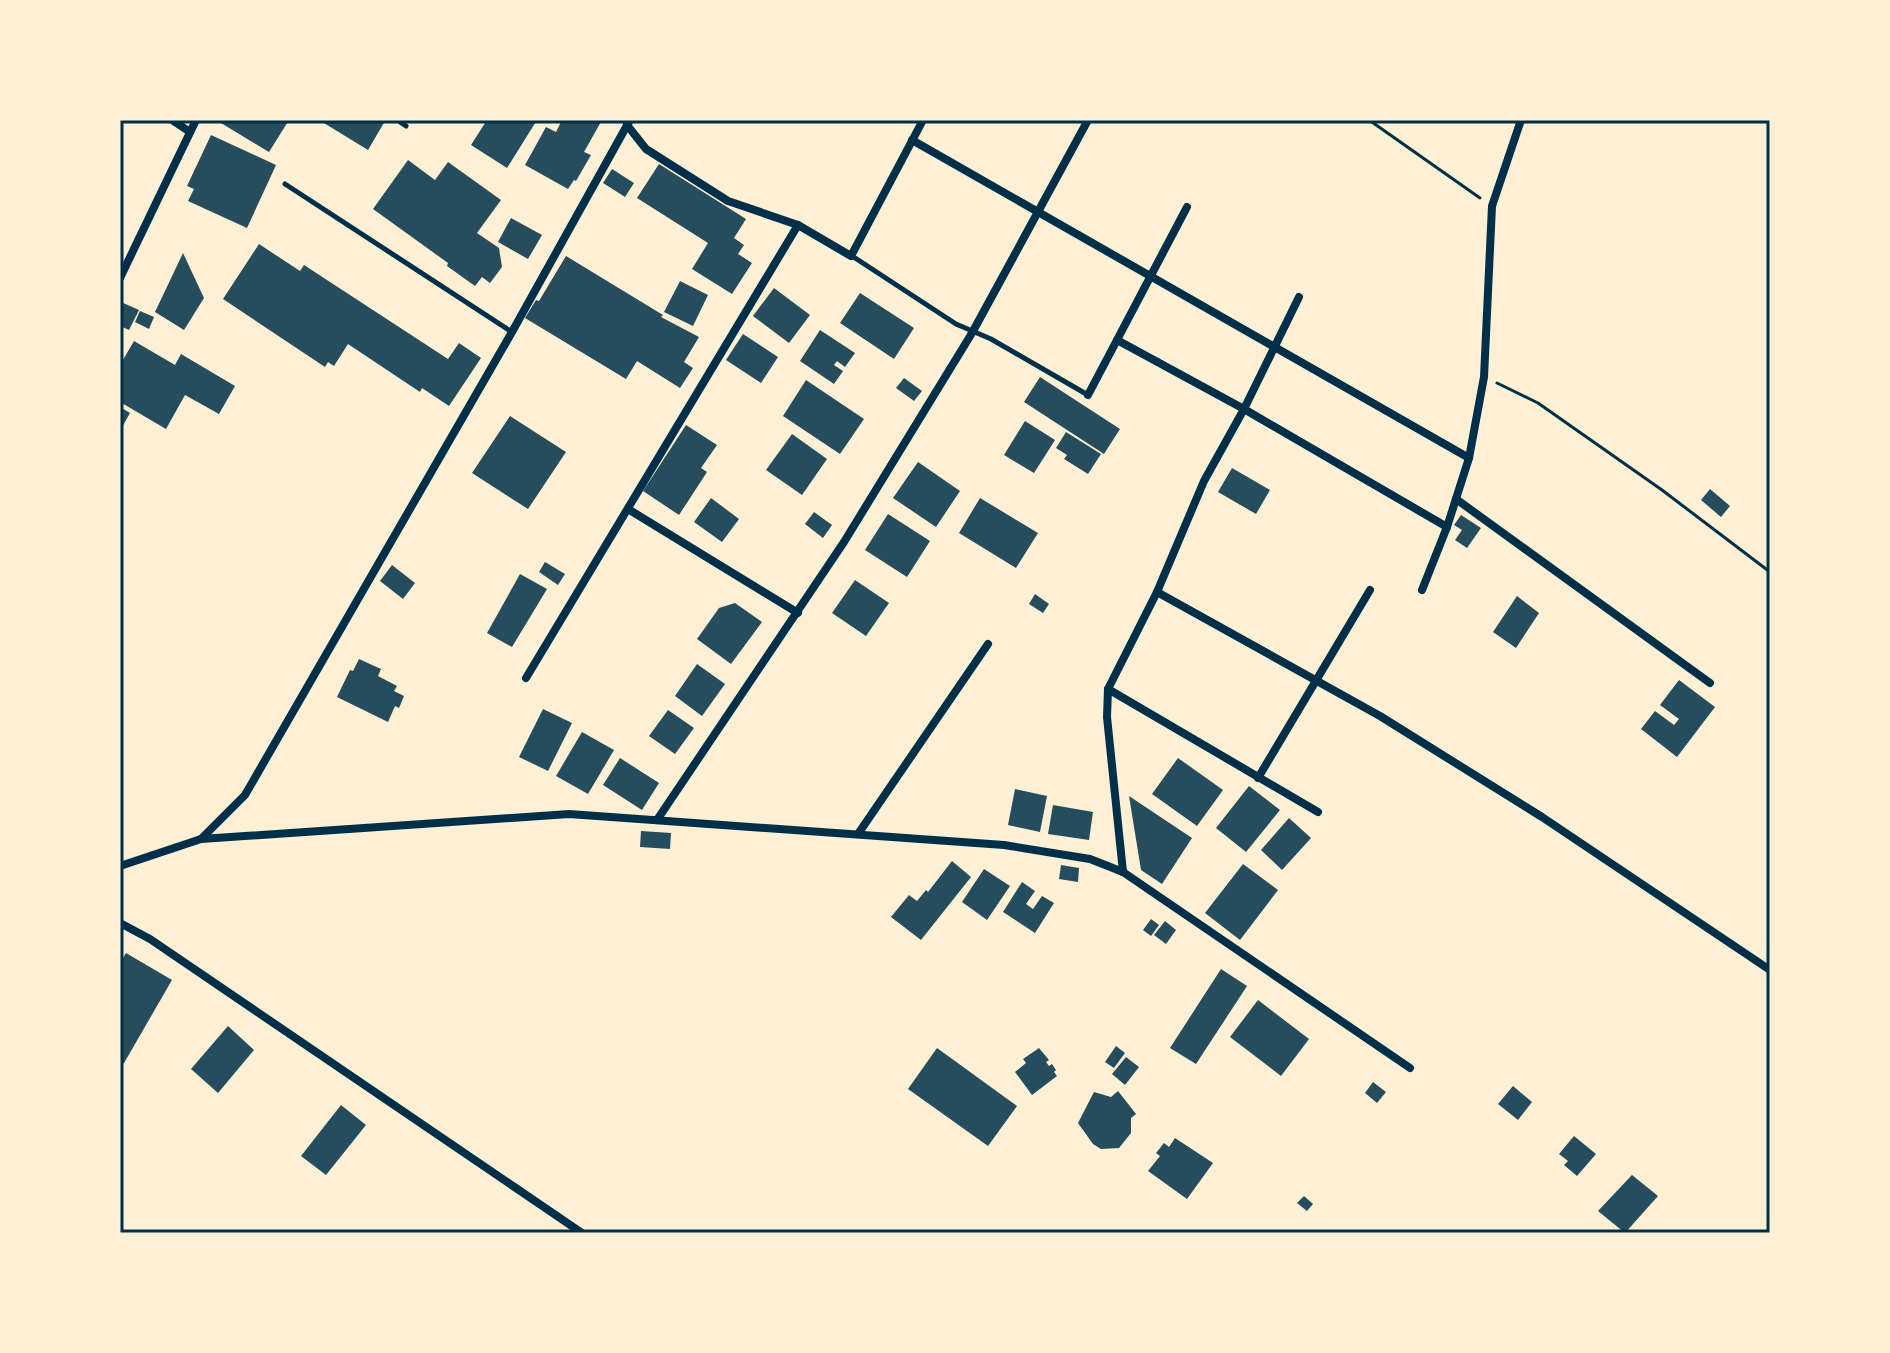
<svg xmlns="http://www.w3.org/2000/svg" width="1890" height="1353" viewBox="0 0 1890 1353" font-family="Lora,serif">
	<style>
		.building { fill: #264d5e }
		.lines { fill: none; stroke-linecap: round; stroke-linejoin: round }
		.path { stroke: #003049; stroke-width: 3 }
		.service { stroke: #003049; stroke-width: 5 }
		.minor { stroke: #003049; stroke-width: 8 }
		.neatline { fill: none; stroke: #003049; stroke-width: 3 }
	</style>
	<rect width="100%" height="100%" fill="#fdf0d5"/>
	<g class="building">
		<path d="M 223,120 L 289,120 L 269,152 L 221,123 Z"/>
		<path d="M 319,120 L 383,120 L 385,121 L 368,150 Z"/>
		<path d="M 487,120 L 537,120 L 507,168 L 471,145 Z"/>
		<path d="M 558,120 L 602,120 L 584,152 L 591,155 L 576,181 L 574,180 L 568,189 L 525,165 L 546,127 L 556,132 L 561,122 Z"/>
		<path d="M 211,135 L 276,165 L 247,228 L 188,201 L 194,189 L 187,186 Z"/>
		<path d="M 408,160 L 435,180 L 448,162 L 501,200 L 477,233 L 499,248 L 502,267 L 490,283 L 482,277 L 475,286 L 447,266 L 448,263 L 373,209 Z"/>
		<path d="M 659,164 L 746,219 L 734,238 L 744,245 L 738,254 L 752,263 L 732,294 L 692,269 L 708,243 L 637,198 Z"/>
		<path d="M 612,169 L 634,183 L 625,197 L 603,183 Z"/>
		<path d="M 511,218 L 542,235 L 528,259 L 498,242 Z"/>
		<path d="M 259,244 L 300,271 L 304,265 L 448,359 L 459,343 L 481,358 L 449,406 L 422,388 L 420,392 L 348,344 L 334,366 L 328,362 L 325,367 L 223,299 Z"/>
		<path d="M 183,253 L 204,298 L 184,330 L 155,312 Z"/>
		<path d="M 566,256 L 663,315 L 661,317 L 699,337 L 684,362 L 693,368 L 680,388 L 637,361 L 626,379 L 525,318 L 536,300 L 539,301 Z"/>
		<path d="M 680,281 L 708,295 L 693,326 L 664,312 Z"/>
		<path d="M 774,288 L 810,315 L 789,343 L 753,316 Z"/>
		<path d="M 860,293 L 914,328 L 894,359 L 840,323 Z"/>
		<path d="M 121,302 L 139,310 L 129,330 L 120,326 Z"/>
		<path d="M 140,311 L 154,317 L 149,329 L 135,322 Z"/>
		<path d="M 820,330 L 855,353 L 845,367 L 837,361 L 834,365 L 843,371 L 834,384 L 800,361 Z"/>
		<path d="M 743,334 L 778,357 L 761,383 L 726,360 Z"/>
		<path d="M 134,341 L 175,365 L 181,354 L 235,386 L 219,414 L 185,395 L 166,429 L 120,402 L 120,365 Z"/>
		<path d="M 1040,377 L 1120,429 L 1104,454 L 1024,402 Z"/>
		<path d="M 904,378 L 922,391 L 914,401 L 896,388 Z"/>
		<path d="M 806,380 L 864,419 L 840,454 L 783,416 Z"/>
		<path d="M 120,407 L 130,413 L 120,431 Z"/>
		<path d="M 510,416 L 566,452 L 528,509 L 472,473 Z"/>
		<path d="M 1025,421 L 1055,440 L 1034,473 L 1004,455 Z"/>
		<path d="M 686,425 L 717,445 L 701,468 L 707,472 L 679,515 L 643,491 Z"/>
		<path d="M 1066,432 L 1101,454 L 1088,474 L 1064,459 L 1067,455 L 1056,448 Z"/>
		<path d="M 792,434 L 827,459 L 802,495 L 766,470 Z"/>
		<path d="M 918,462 L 960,491 L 936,527 L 893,498 Z"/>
		<path d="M 1232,468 L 1270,490 L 1256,514 L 1218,492 Z"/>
		<path d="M 1710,489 L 1730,506 L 1721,517 L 1701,500 Z"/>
		<path d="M 711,498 L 739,519 L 722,542 L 694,522 Z"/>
		<path d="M 980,498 L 1038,533 L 1016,568 L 959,533 Z"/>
		<path d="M 814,512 L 832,525 L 823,538 L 805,524 Z"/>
		<path d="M 888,514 L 930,541 L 907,577 L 865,550 Z"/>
		<path d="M 1461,515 L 1481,528 L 1467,548 L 1455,540 L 1462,530 L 1454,525 Z"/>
		<path d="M 545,562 L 565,574 L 558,585 L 539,572 Z"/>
		<path d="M 392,565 L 415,583 L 403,599 L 380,581 Z"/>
		<path d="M 520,574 L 547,589 L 512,647 L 487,633 Z"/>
		<path d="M 855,580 L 889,603 L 866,636 L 832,613 Z"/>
		<path d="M 1035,594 L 1049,604 L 1043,613 L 1029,604 Z"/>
		<path d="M 1517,596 L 1539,613 L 1516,648 L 1493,632 Z"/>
		<path d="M 735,603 L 762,622 L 731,664 L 697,639 L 719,608 Z"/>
		<path d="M 359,659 L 381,669 L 378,676 L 397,686 L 394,691 L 404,696 L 399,708 L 395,706 L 388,722 L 337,697 L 350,670 L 353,671 Z"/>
		<path d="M 697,664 L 725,684 L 702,716 L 675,696 Z"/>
		<path d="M 1679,680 L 1715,707 L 1677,757 L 1641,729 L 1655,711 L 1674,725 L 1679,719 L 1660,705 Z"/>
		<path d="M 543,709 L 572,723 L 548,771 L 519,757 Z"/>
		<path d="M 668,710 L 694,728 L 675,754 L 649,736 Z"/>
		<path d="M 582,732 L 614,750 L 588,794 L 556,776 Z"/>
		<path d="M 620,758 L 659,783 L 642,810 L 603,785 Z"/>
		<path d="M 1178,758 L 1223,790 L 1197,826 L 1152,794 Z"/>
		<path d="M 1249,786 L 1280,810 L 1246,852 L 1216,828 Z"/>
		<path d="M 1015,789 L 1047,796 L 1040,832 L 1008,825 Z"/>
		<path d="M 1129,796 L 1192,838 L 1162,884 L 1141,870 Z"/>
		<path d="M 1053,805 L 1093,812 L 1089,840 L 1048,834 Z"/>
		<path d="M 1289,818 L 1311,838 L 1282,870 L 1261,850 Z"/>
		<path d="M 641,831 L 671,833 L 670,849 L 640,847 Z"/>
		<path d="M 952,861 L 971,877 L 921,940 L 891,917 L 909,895 L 917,901 L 926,890 L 928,892 Z"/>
		<path d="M 1243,864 L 1278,890 L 1240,940 L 1205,913 Z"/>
		<path d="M 1061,865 L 1079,868 L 1078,882 L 1059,879 Z"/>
		<path d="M 984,869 L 1010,886 L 987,920 L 962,902 Z"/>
		<path d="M 1022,882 L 1035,891 L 1026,904 L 1033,909 L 1042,896 L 1054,903 L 1035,933 L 1003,912 Z"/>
		<path d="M 1151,919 L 1159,925 L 1151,936 L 1143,930 Z"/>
		<path d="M 1165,921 L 1176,930 L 1166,944 L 1154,935 Z"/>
		<path d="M 126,953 L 172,980 L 120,1070 L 120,963 Z"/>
		<path d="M 1221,969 L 1247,986 L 1196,1064 L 1170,1048 Z"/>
		<path d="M 1258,1000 L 1309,1039 L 1281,1076 L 1230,1037 Z"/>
		<path d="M 228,1026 L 254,1050 L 218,1093 L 191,1069 Z"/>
		<path d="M 1116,1046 L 1125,1053 L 1114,1068 L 1105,1062 Z"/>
		<path d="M 937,1048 L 1017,1106 L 988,1146 L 908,1089 Z"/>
		<path d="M 1039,1048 L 1049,1060 L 1046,1062 L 1049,1066 L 1052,1064 L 1056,1070 L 1054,1072 L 1057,1076 L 1032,1095 L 1015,1072 L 1026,1063 L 1023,1059 Z"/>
		<path d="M 1126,1057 L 1139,1067 L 1125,1085 L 1112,1074 Z"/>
		<path d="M 1373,1082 L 1386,1092 L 1377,1103 L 1365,1093 Z"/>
		<path d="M 1513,1086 L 1532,1102 L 1518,1120 L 1498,1104 Z"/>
		<path d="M 1118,1091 L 1136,1114 L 1131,1118 L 1131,1133 L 1119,1148 L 1101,1149 L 1093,1144 L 1078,1123 L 1094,1092 L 1111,1097 Z"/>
		<path d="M 341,1105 L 366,1125 L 326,1175 L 301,1156 Z"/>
		<path d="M 1574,1136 L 1596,1154 L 1577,1176 L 1564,1165 L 1568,1161 L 1559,1154 Z"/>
		<path d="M 1175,1138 L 1213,1163 L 1187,1199 L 1148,1171 L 1160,1156 L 1156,1153 L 1164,1143 L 1169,1147 Z"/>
		<path d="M 1632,1175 L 1658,1196 L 1625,1233 L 1598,1211 Z"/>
		<path d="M 1304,1196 L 1313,1204 L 1307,1211 L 1297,1203 Z"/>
	</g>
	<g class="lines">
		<g class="path">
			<path d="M 1369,120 L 1480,198"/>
			<path d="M 1497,383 L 1538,403 L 1662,490 L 1770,572"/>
		</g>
		<g class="service">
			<path d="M 397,120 L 406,126"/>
			<path d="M 285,184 L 512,332"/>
			<path d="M 852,256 L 956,324 L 991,339 L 1088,395"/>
		</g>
		<g class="minor">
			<path d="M 172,120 L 190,132"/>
			<path d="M 627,125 L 646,149 L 728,201 L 798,225 L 851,256 L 923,120"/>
			<path d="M 912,140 L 1469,458"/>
			<path d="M 120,278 L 196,120"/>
			<path d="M 1117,340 L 1187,207"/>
			<path d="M 1088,395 L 1117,340 L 1244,409 L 1447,527"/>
			<path d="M 1456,499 L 1710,683"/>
			<path d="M 628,509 L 798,613"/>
			<path d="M 1422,590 L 1447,527 L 1469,458 L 1484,377 L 1492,206 L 1521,120"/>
			<path d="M 1157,592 L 1380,716 L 1542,817 L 1770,970"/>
			<path d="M 526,678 L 798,225"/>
			<path d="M 1108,689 L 1318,812"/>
			<path d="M 1258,778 L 1370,590"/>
			<path d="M 657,820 L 844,542 L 972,333 L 1088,120"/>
			<path d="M 858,834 L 988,644"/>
			<path d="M 201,839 L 569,814 L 1004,845 L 1090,859 L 1123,872 L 1410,1068"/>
			<path d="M 120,866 L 201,839 L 245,795 L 512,332 L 630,120"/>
			<path d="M 1123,872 L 1107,717 L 1108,689 L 1157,592 L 1204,481 L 1244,409 L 1299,297"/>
			<path d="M 120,923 L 150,939 L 582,1233"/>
		</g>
	</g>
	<rect width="1890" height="1353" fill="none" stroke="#fdf0d5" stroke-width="244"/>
	<rect x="122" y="122" width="1646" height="1109" class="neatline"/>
</svg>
